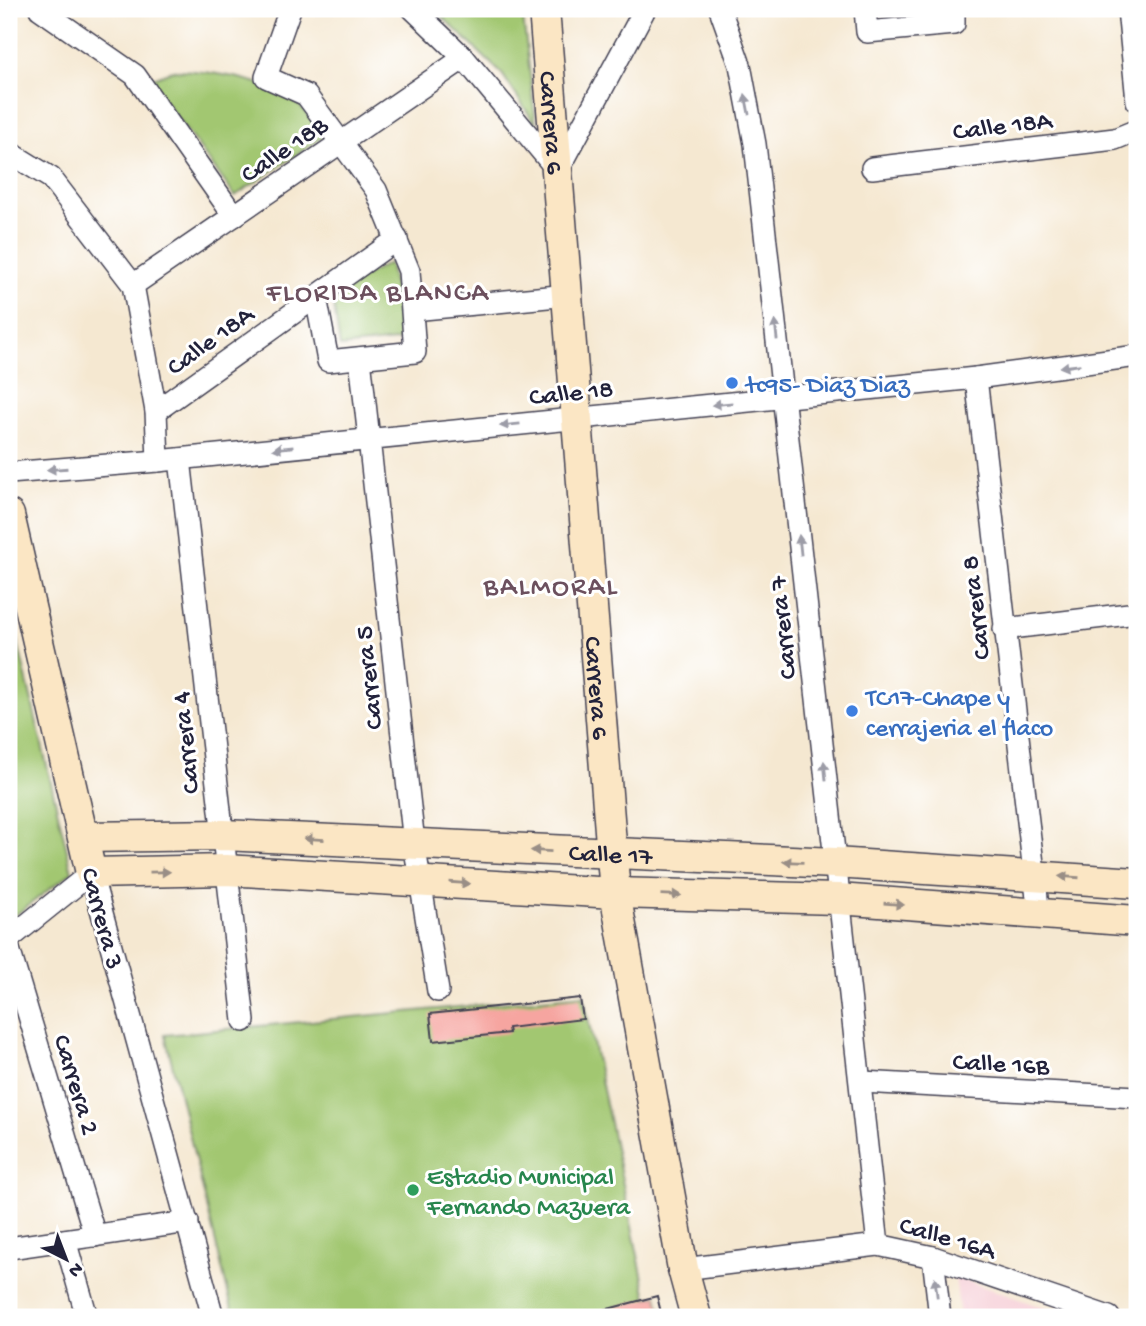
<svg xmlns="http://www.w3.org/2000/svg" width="1146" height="1326" viewBox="0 0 1146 1326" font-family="'Gochi Hand',sans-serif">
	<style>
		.built { fill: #f6cfd7 }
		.green { fill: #a2c771; stroke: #627456; stroke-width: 2 }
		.building { fill: #f6a5a0 }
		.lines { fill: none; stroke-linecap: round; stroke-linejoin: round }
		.street-casing { stroke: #424052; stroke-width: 24 }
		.secondary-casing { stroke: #424052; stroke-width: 33 }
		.street { stroke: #fff; stroke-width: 21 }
		.secondary { stroke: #fbe6c4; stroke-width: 30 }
		.oneway { fill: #9c9ca7 }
		.oneway2 { fill: #998e86 }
		.shop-dot { fill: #3f7fe0; stroke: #fff; stroke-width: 2.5 }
		.leisure-dot { fill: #2e9e5b; stroke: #fff; stroke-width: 2.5 }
		.labels { text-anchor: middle; stroke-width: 6; stroke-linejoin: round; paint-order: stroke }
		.street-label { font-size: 26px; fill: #22223b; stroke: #fff }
		.shop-label { font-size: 26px; fill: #366cbe; stroke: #fff; text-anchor: start }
		.leisure-label { font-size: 26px; fill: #27864d; stroke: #fff; text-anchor: start }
		.neighbourhood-label { font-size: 28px; letter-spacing: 2px; fill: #6c505e; stroke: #fff }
	</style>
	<rect width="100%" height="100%" fill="#fff"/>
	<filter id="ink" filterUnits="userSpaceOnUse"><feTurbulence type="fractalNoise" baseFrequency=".0143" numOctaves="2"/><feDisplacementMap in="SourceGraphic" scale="14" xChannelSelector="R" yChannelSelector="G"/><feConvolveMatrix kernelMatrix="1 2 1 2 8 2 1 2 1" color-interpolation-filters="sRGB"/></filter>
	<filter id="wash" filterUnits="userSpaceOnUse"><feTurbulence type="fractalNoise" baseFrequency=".00686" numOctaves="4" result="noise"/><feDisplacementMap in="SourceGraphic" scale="28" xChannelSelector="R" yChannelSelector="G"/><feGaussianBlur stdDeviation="1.57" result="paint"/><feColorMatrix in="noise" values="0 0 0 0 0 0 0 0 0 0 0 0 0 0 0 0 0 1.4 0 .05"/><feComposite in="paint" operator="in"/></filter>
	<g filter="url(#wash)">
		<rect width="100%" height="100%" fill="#f5e8d1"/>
		<path class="built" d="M 955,1277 L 1070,1317 L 960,1317 Z"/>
		<g class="green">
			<path d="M 434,9 L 522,9 L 536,125 L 502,74 Z"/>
			<path d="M 173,70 C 211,71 271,79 300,106 C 309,114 316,127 323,137 L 235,196 L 149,80 Z"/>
			<path d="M 389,263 L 405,340 L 340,347 L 332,295 Z"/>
			<path d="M 9,605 L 72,872 L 9,920 Z"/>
			<path d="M 583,995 L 647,1298 L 657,1296 L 662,1317 L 234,1317 L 165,1035 Z"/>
		</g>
		<g id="blocks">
			<g class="building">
				<path d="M 580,998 L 583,1019 L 508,1028 L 509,1033 L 433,1041 L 430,1014 Z"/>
				<path d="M 657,1296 L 662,1317 L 601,1317 L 600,1311 Z"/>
			</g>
		</g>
	</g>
	<g filter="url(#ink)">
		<use href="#blocks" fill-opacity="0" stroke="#424052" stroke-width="2"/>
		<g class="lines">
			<g class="street-casing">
				<g id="street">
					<path d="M 40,9 L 135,75 L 234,216"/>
					<path d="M 290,9 L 266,77 L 306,95 L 376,190 L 409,271 L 415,352 L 328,361 L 316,297"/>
					<path d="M 413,9 L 464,58 L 558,171 L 645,9"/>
					<path d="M 720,9 L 740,65 L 755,144 L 878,1245"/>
					<path d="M 865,9 L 867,32 L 954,24 L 954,9"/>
					<path d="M 1128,9 L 1137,101"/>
					<path d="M 9,152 L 51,178 L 133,285 L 156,411 L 158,461"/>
					<path d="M 872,168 L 1115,139 L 1137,130"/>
					<path d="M 133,285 L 464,58"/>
					<path d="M 413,310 L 568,295"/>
					<path d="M 360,358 L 414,843 L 438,991"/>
					<path d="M 976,378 L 1039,915"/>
					<path d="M 156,411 L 397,239"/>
					<path d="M 180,459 L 244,1021"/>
					<path d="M 9,473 L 158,461 L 976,378 L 1137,356"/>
					<path d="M 1004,629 L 1137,613"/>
					<path d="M 9,939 L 91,873 L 213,1317"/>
					<path d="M 9,949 L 95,1236"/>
					<path d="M 862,1082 L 1137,1097"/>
					<path d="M 65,1240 L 87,1317"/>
					<path d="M 9,1248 L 188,1222"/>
					<path d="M 933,1257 L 940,1317"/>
					<path d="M 683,1269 L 878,1245 L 933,1257 L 1109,1317"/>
				</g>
			</g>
			<g class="secondary-casing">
				<g id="secondary">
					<path id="s1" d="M 544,9 L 615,893 L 683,1269 L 696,1317"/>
					<path d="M 9,515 L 91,873 L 226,870 L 615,893 L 838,899 L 1137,921"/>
					<path id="s2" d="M 84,837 L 223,835 L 835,863 L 1137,883"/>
				</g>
			</g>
			<use href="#street" class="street"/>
			<use href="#secondary" class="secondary"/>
		</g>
		<defs><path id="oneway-solid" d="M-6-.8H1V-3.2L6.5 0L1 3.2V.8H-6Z" transform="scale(1.75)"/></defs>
		<g class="oneway">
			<use href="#oneway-solid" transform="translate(747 104) rotate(-101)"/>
			<use href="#oneway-solid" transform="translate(776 330) rotate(-96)"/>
			<use href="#oneway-solid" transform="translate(1070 366) rotate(172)"/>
			<use href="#oneway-solid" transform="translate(722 404) rotate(174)"/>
			<use href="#oneway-solid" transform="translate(510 425) rotate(174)"/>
			<use href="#oneway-solid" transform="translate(283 448) rotate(174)"/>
			<use href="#oneway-solid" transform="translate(57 469) rotate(176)"/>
			<use href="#oneway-solid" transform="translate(800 545) rotate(-96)"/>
			<use href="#oneway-solid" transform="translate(825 771) rotate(-96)"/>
			<use href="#oneway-solid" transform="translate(936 1287) rotate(-97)"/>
		</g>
		<g class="oneway2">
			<use href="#oneway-solid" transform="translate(314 839) rotate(-177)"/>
			<use href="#oneway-solid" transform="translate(541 851) rotate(-177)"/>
			<use href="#oneway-solid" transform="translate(793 862) rotate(-178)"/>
			<use href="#oneway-solid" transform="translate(160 872) rotate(-1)"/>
			<use href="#oneway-solid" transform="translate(1069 877) rotate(-176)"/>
			<use href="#oneway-solid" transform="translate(460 883) rotate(4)"/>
			<use href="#oneway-solid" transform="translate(671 895) rotate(2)"/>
			<use href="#oneway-solid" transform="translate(894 904) rotate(5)"/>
		</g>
	</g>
	<g class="shop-dot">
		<circle cx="732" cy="383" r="7"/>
		<circle cx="852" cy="711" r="7"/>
	</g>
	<circle class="leisure-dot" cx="413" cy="1190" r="7"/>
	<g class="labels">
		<g class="street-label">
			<text dy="9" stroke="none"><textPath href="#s1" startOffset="114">Carrera 6</textPath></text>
			<text transform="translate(1002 124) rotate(-7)" y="9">Calle 18A</text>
			<text transform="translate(283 148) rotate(-34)" y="9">Calle 18B</text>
			<text transform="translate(209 339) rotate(-36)" y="9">Calle 18A</text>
			<text transform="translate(571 391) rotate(-6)" y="9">Calle 18</text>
			<text transform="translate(974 608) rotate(-97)" y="9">Carrera 8</text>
			<text transform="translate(781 628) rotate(-96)" y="9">Carrera 7</text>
			<text transform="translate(367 678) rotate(-96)" y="9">Carrera 5</text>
			<text dy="9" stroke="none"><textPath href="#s1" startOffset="681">Carrera 6</textPath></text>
			<text transform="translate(184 743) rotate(-96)" y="9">Carrera 4</text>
			<text dy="9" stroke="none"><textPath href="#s2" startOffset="527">Calle 17</textPath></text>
			<text transform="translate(104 918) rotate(75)" y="9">Carrera 3</text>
			<text transform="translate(1001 1062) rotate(3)" y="9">Calle 16B</text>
			<text transform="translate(78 1084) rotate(73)" y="9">Carrera 2</text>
			<text transform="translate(948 1236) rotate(16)" y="9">Calle 16A</text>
		</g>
		<g class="shop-label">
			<text x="746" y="392">tc95- Diaz Diaz</text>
			<text x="866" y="705">TC17-Chape y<tspan x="866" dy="30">cerrajeria el flaco</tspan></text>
		</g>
		<g class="leisure-label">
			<text x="427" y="1184">Estadio Municipal<tspan x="427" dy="30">Fernando Mazuera</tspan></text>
		</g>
		<g class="neighbourhood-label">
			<text x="378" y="300">FLORIDA BLANCA</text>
			<text x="551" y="594">BALMORAL</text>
		</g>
	</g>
	<rect width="1146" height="1326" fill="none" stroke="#fff" stroke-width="35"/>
	<g transform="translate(66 1259) rotate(138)" stroke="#ffffff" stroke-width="5" paint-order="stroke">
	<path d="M0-5L12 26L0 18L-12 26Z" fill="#22223b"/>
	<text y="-10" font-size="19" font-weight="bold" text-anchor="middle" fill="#22223b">N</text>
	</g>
</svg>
